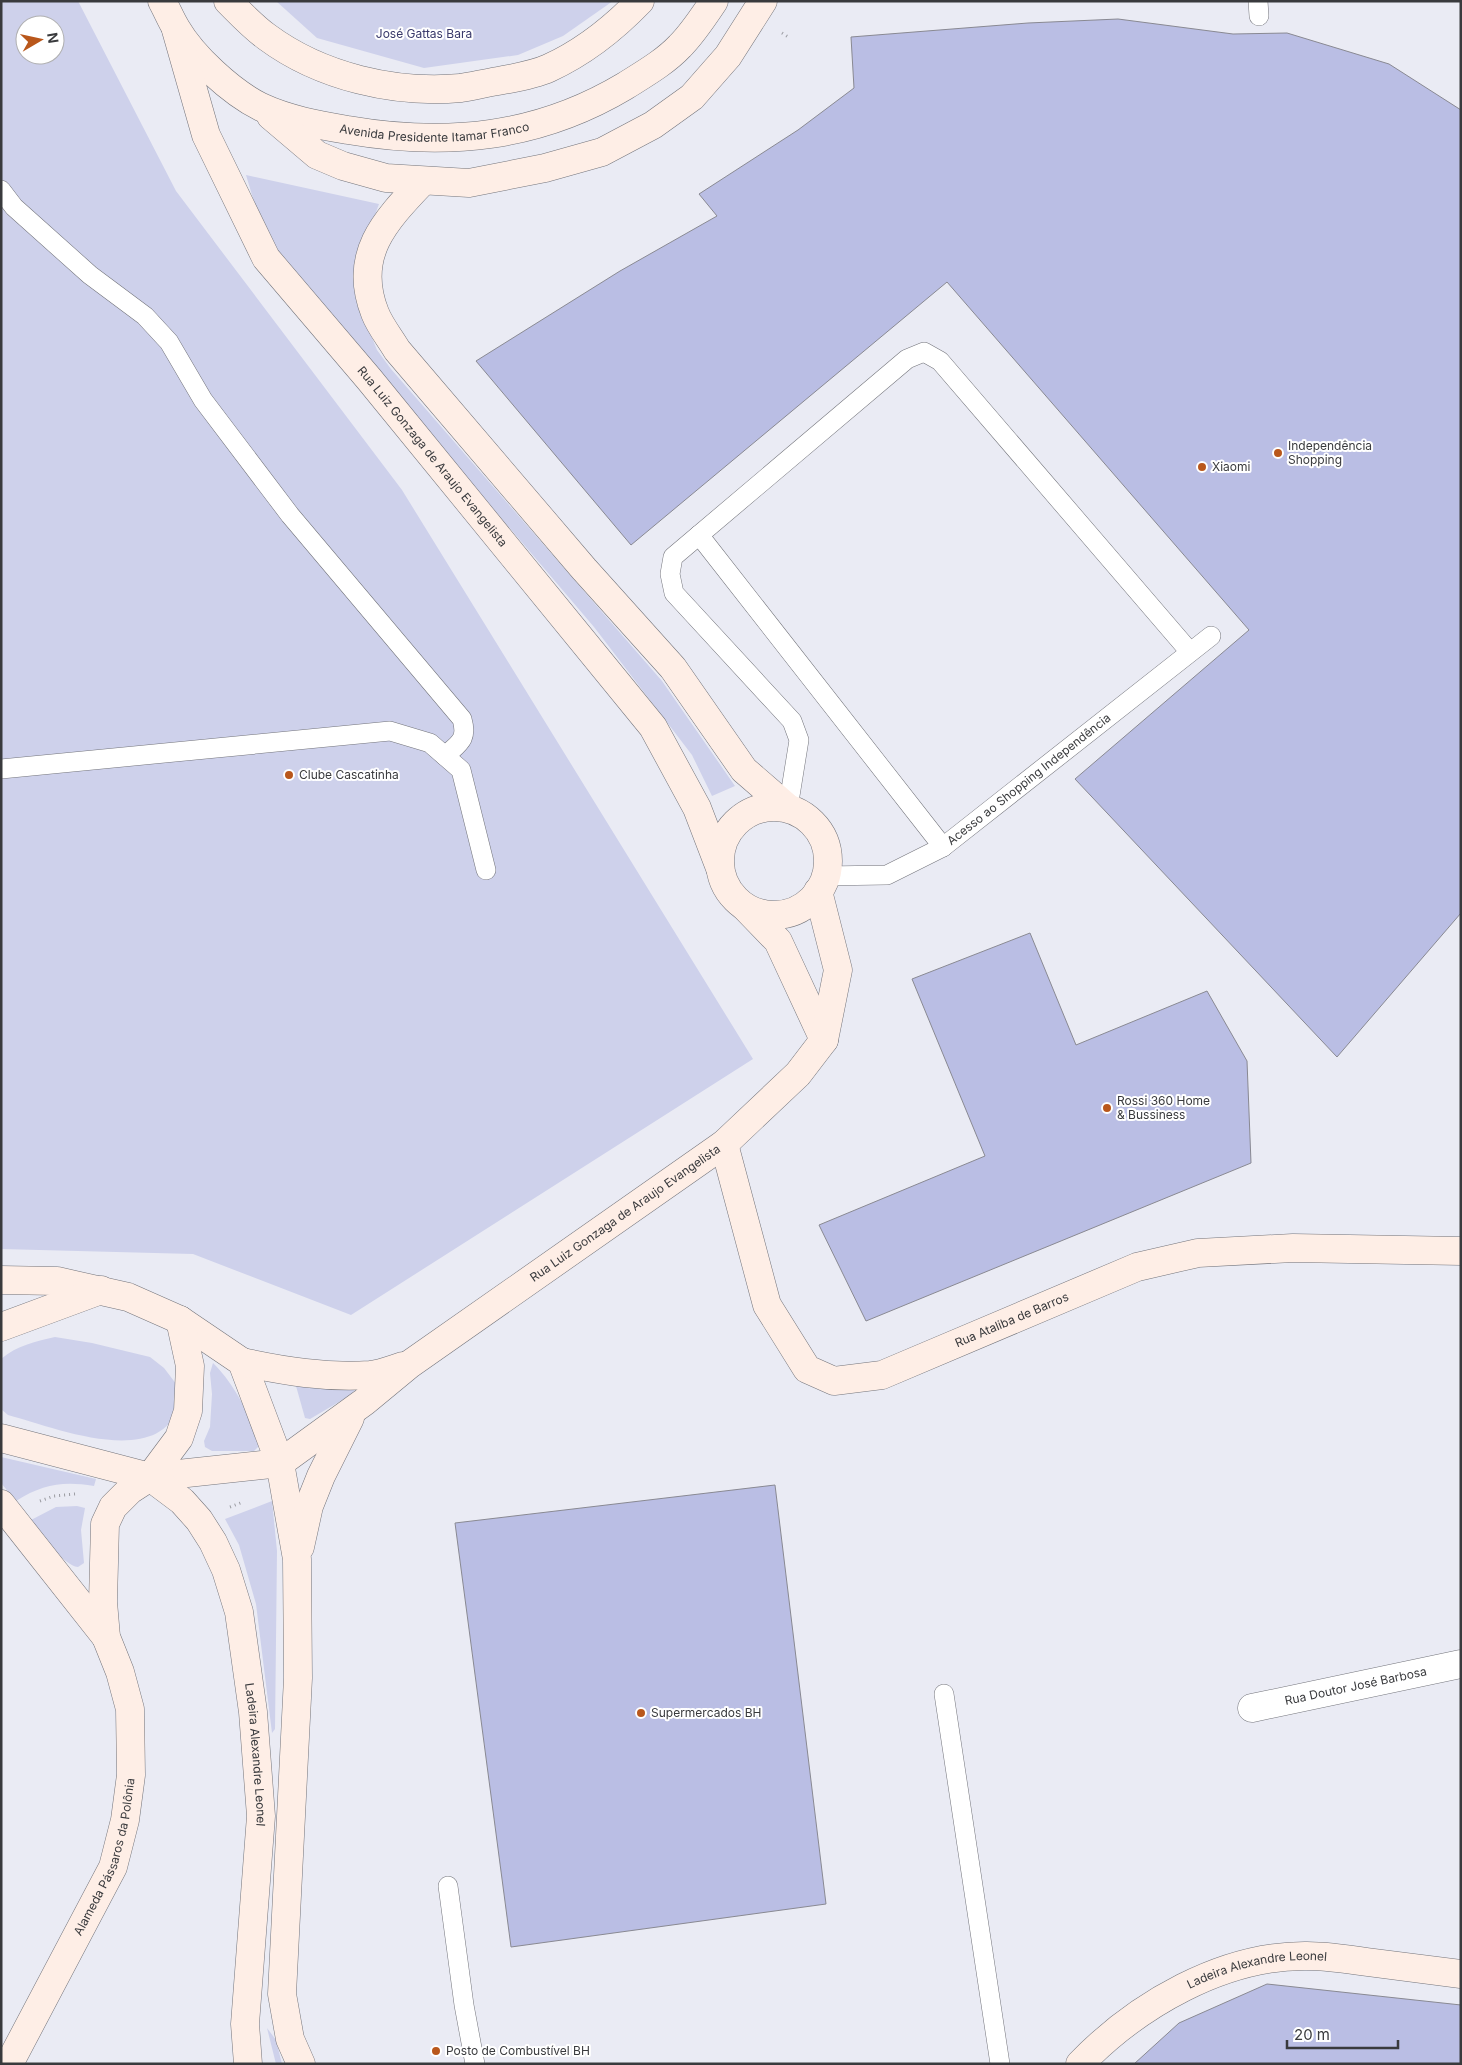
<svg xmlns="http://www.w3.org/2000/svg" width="1462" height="2065" viewBox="0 0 1462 2065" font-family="Inter,sans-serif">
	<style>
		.green { fill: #ced1eb; fill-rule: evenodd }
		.building { fill: #babee4; stroke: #898992 }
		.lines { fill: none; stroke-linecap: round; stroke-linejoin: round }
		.lane-casing { stroke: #73747b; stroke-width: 20 }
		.street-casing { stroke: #73747b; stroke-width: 29 }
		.secondary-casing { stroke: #73747b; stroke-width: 29 }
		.path { stroke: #9a9ba1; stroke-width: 3; stroke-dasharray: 1 4; stroke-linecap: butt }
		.lane { stroke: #fff; stroke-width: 19 }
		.street { stroke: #fff; stroke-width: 28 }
		.secondary { stroke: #feeee6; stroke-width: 28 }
		.poi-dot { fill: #b9571b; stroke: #fff; stroke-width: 2 }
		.labels { text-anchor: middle; stroke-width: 4; stroke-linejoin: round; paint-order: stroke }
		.park-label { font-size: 12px; fill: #38386a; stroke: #fff }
		.street-label { font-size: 12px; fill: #393a3d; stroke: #fff }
		.poi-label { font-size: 12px; fill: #393a3d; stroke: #fff; text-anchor: start }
	</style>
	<rect width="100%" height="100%" fill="#eaebf4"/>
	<g class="green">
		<path d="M 1,1 L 78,1 L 176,191 L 402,490 L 753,1059 L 351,1315 L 193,1254 L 1,1249 ZM 25,25 L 55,25 L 55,55 L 25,55 Z"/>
		<path d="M 276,1 L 613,1 L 563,36 L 518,55 L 424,68 L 317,38 Z"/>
		<path d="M 246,175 L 379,204 L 353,274 L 366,323 L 377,350 L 391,369 L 662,681 L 735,786 L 712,796 L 692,755 L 594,627 L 277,255 L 255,205 Z"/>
		<path d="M 55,1337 L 92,1343 L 150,1357 L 164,1368 L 180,1389 C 179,1395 180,1403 178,1408 C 156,1470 50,1426 8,1415 L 1,1409 L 1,1359 C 18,1345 34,1342 55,1337 Z"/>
		<path d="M 213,1363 C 233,1382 252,1418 260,1445 L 254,1451 L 212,1451 L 205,1447 L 204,1441 L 210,1427 L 212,1394 L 210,1373 Z"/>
		<path d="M 303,1384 L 357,1388 L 349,1396 L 310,1419 L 305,1418 L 296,1386 Z"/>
		<path d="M 1,1457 L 96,1479 L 94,1486 C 63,1481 43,1484 16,1501 L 1,1483 Z"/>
		<path d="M 272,1501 L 277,1551 L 275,1729 L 272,1733 L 256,1604 L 239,1545 L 225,1519 Z"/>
		<path d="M 77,1506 L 85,1508 L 81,1530 L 84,1563 L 78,1567 C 62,1565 42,1533 31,1520 L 56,1507 Z"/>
		<path d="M 267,2028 L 276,2040 L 282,2064 L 276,2064 Z"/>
	</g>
	<g class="building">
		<path d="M 1118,19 L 1233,34 L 1287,33 L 1389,64 L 1461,110 L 1461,913 L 1337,1057 L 1075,779 L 1249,630 L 947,282 L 631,545 L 476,361 L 620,271 L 717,216 L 699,194 L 798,130 L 854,88 L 851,37 L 1028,23 Z"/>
		<path d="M 1030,933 L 1076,1045 L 1207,991 L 1247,1061 L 1251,1163 L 866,1321 L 819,1225 L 985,1156 L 912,979 Z"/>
		<path d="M 775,1485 L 826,1904 L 511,1947 L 455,1523 Z"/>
		<path d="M 1267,1984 L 1461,2005 L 1461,2064 L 1134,2064 L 1179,2023 Z"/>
	</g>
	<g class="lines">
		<g class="lane-casing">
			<g id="lane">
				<path d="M 1258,1 L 1259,16"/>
				<path d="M 1,190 L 14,207 L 90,275 L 145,316 L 169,342 L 203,400 L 290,515 L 462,719 C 468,740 459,743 445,756"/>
				<path d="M 699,535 L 943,847"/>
				<path d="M 1,769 L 390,731 L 430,743 L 461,770 L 486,870"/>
				<path d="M 788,808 L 799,740 L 792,721 L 674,593 L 670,574 L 673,557 L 907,359 L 924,352 L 940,361 L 1190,652"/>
				<path id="s1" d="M 825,876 L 887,875 L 943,847 L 1211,636"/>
				<path d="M 944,1694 L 1000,2064"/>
				<path d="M 448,1886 L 464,2005 L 475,2064"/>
			</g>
		</g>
		<g class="street-casing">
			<g id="street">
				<path id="s2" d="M 1252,1708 L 1461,1664"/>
			</g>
		</g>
		<g class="secondary-casing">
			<g id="secondary">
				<path id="s3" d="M 162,1 C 167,10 171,20 176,28 C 193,57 231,92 261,107 C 289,120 319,125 348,130 C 447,147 538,138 625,86 C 644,74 665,62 680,46 C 693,33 704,16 714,1"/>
				<path d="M 228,1 C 240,13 253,27 267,37 C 321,77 395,94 461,88 C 473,86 486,83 498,81 C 514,78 534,75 549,68 C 584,52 613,29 640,1"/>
				<path id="s4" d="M 176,30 L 206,135 L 266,258 L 369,379 L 653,727 L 697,808 L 720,868"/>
				<path d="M 271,116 L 317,155 L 343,166 L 386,178 L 469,183 L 545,168 L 602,152 L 653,125 L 692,97 L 728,56 L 763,1"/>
				<path d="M 423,181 C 385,221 352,255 375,313 C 380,326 390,338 397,350 L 584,569 L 673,668 L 744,770 L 788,808"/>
				<circle cx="774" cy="861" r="54"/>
				<path d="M 746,908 L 778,941 L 824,1040"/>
				<path id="s5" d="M 724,1144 L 767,1305 L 807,1369 L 834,1381 L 882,1375 L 1137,1267 L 1198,1253 L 1293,1248 L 1461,1251"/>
				<path d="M 1,1280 L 57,1281 L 128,1297 L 180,1320 L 242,1362 L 280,1463 L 297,1559 L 298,1678 L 282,1994 L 290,2039 L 301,2064"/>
				<path d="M 1,1327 L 101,1290"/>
				<path d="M 242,1362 C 284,1371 326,1378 370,1375 C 381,1374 393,1369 403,1366"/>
				<path id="s6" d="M 1,1438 L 150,1477 L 280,1463 L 364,1402 L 410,1364 L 724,1144 L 798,1074 L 824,1040 L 838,970 L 818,891"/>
				<path id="s7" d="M 150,1477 L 182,1501 L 199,1520 L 213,1542 L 226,1570 L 239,1612 L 253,1712 L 261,1816 L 245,2024 L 248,2064"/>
				<path d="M 1,1504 L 106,1637"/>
				<path d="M 300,1547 L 309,1506 L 321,1476 L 350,1418"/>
				<path id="s8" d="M 9,2064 L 113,1867 L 125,1820 L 131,1775 L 130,1709 L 120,1672 L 106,1637 L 103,1602 L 105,1524 L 113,1507 L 130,1490 L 150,1477 L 179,1438 L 188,1411 L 190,1366 L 180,1320"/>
				<path id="s9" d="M 1080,2064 C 1137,2005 1223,1955 1307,1956 C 1327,1956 1347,1959 1367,1962 C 1398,1966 1429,1970 1461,1974"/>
			</g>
		</g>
		<g class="path">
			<path d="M 782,33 L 790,38"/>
			<path d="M 40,1501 L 54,1496 L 75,1494"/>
			<path d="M 230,1507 L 243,1502"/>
		</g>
		<use href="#lane" class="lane"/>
		<use href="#street" class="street"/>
		<use href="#secondary" class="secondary"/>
	</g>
	<g class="poi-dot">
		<circle cx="1278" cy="453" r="5"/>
		<circle cx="1202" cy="467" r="5"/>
		<circle cx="289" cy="775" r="5"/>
		<circle cx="1107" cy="1108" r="5"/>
		<circle cx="641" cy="1713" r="5"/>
		<circle cx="436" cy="2051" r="5"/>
	</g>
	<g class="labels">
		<g class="park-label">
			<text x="424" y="38">José Gattas Bara</text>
		</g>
		<g class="street-label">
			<text dy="4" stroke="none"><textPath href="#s3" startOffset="325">Avenida Presidente Itamar Franco</textPath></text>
			<text dy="4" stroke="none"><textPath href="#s4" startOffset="505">Rua Luiz Gonzaga de Araujo Evangelista</textPath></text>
			<text dy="4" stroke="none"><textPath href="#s1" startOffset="234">Acesso ao Shopping Independência</textPath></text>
			<text dy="4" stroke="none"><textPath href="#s6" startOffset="711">Rua Luiz Gonzaga de Araujo Evangelista</textPath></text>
			<text dy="4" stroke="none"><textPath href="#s5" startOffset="461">Rua Ataliba de Barros</textPath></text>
			<text dy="4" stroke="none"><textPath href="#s2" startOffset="106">Rua Doutor José Barbosa</textPath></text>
			<text dy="4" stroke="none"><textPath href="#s7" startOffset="310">Ladeira Alexandre Leonel</textPath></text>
			<text dy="4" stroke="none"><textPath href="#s8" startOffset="230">Alameda Pássaros da Polônia</textPath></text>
			<text dy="4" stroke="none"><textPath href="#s9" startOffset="206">Ladeira Alexandre Leonel</textPath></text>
		</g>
		<g class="poi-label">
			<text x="1288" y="450">Independência<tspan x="1288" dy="14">Shopping</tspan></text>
			<text x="1212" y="471">Xiaomi</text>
			<text x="299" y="779">Clube Cascatinha</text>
			<text x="1117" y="1105">Rossi 360 Home<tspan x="1117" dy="14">&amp; Bussiness</tspan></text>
			<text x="651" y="1717">Supermercados BH</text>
			<text x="446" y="2055">Posto de Combustível BH</text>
		</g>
	</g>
	<rect width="1462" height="2065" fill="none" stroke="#393a3d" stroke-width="5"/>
	<g transform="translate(40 40) rotate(81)"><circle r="24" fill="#ffffff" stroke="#b0b0b1"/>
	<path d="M0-4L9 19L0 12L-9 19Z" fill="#b9571b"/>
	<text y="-8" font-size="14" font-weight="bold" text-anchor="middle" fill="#393a3d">N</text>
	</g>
	<path d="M1287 2040v8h111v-8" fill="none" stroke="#393a3d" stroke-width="2.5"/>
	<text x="1294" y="2040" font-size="15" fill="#393a3d" stroke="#ffffff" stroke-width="4" paint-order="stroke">20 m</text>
</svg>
